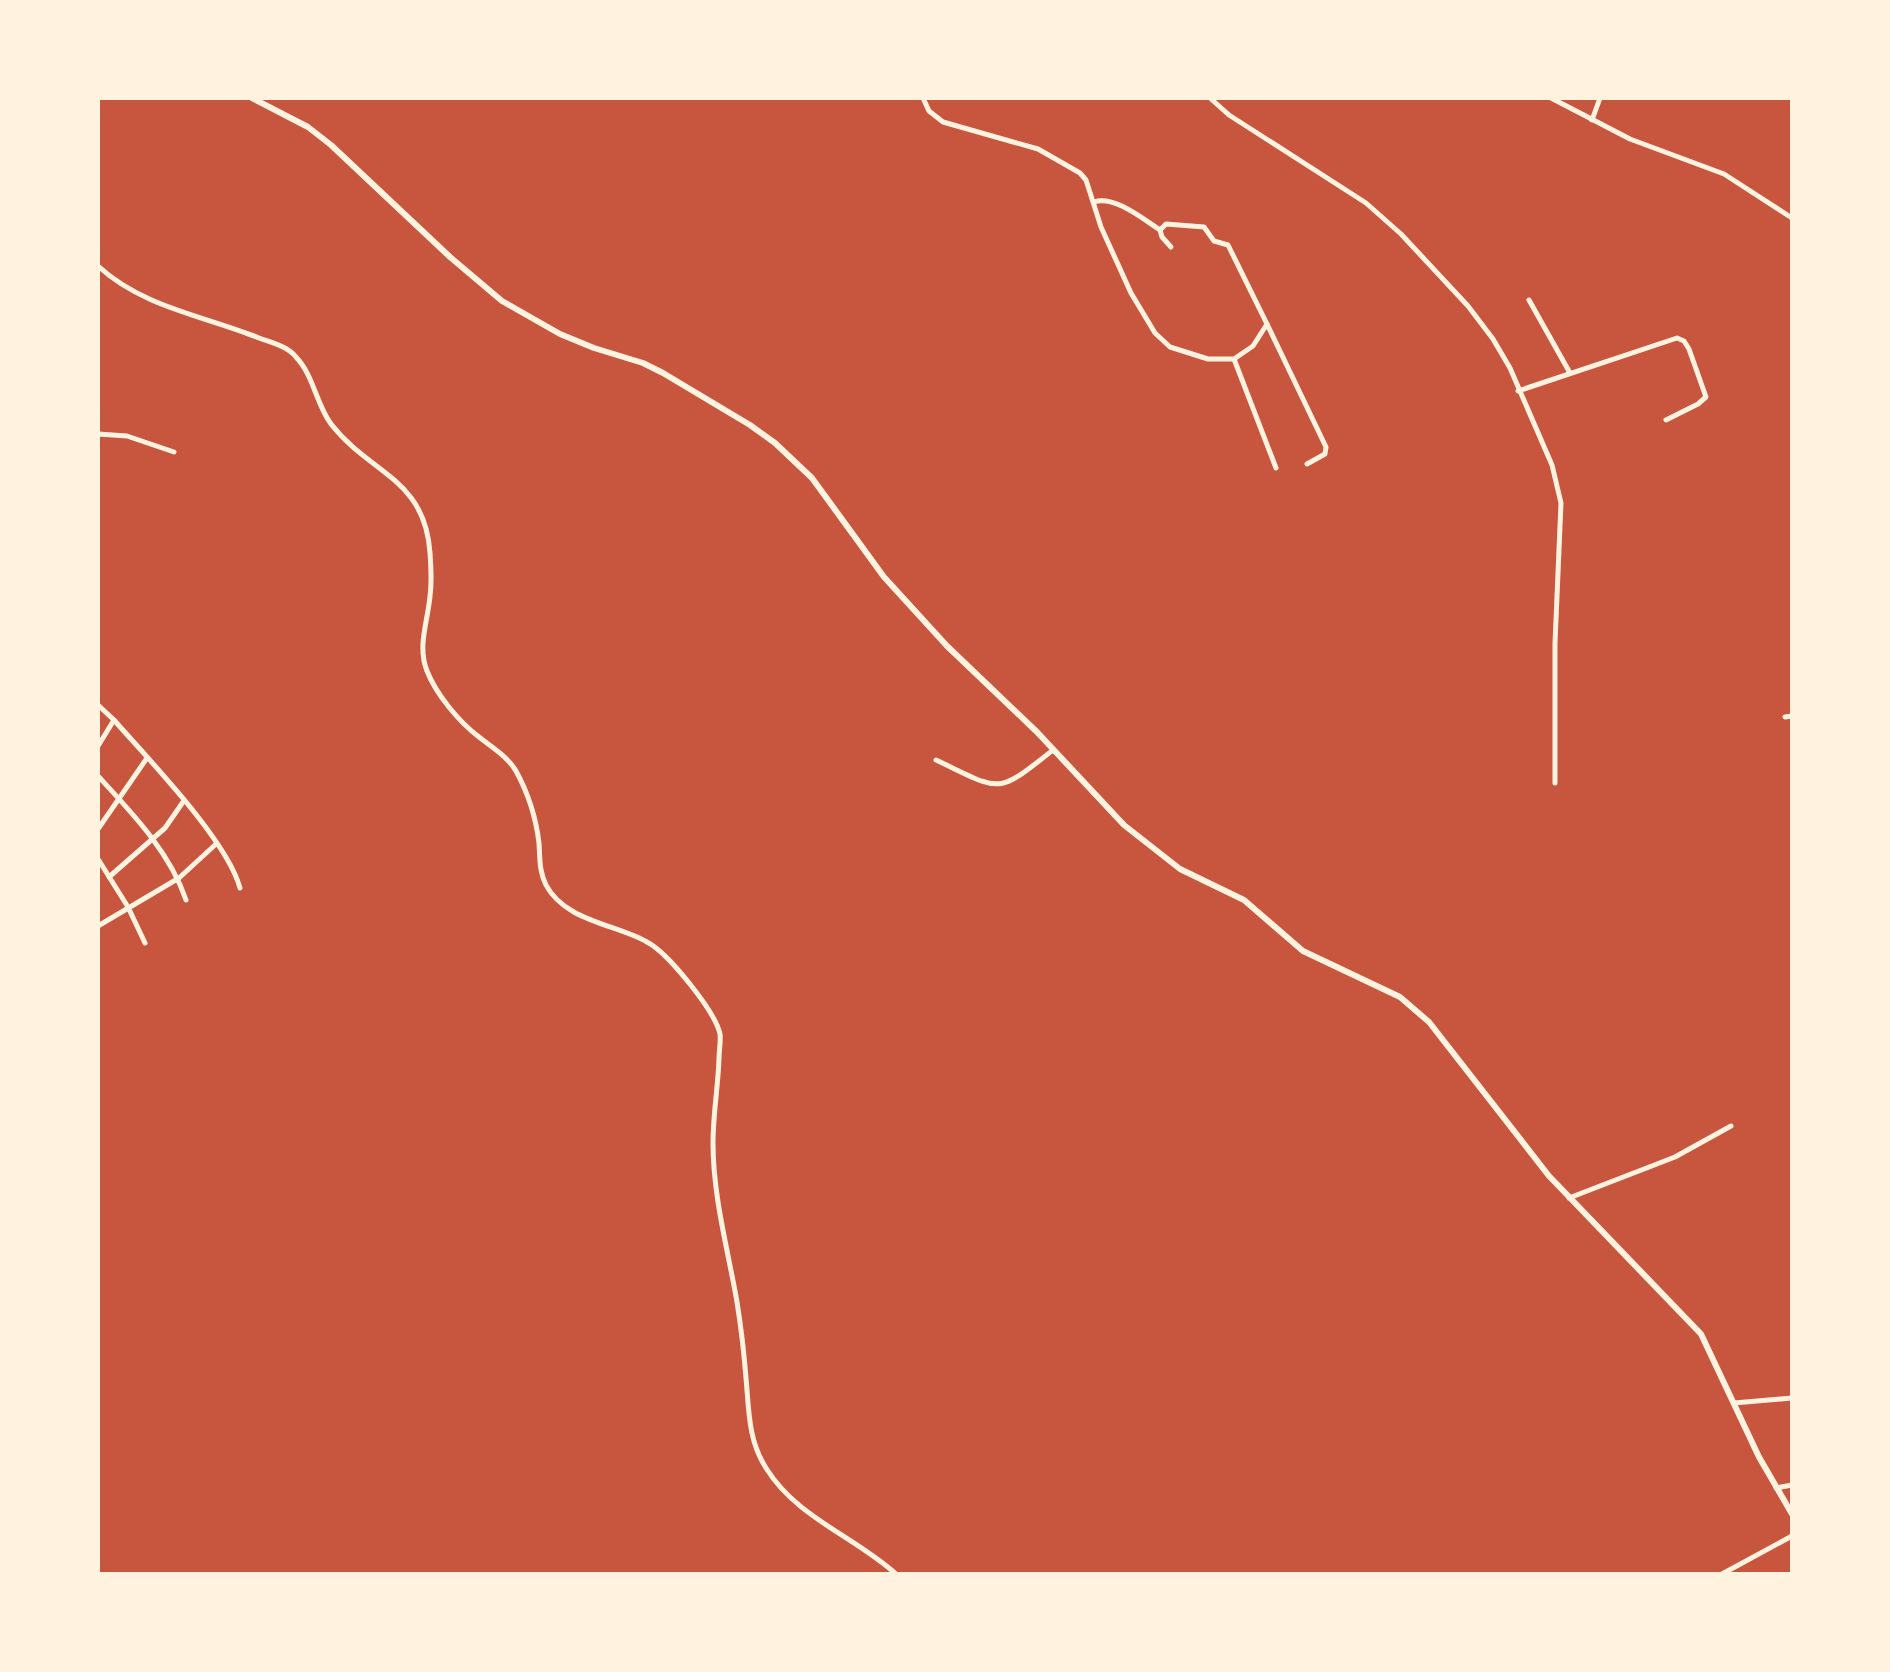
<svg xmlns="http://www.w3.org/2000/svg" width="1890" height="1672" viewBox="0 0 1890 1672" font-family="'Roboto Condensed',sans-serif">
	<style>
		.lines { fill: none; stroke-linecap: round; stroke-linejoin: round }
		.minor { stroke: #fff3e0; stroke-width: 5 }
		.tertiary { stroke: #fff3e0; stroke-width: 6 }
	</style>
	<rect width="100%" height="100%" fill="#c8553d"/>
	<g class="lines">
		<g class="minor">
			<path d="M 923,98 L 929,111 L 943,122 L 1038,149 L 1080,173 L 1086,180 L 1101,227 L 1131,293 L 1155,333 L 1170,347 L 1208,359 L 1234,359 L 1253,346 L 1267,324 L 1326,447 L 1325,454 L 1307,464"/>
			<path d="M 1210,98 L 1229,115 L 1366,203 L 1401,234 L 1468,306 L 1493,339 L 1510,368 L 1552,465 L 1561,503 L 1555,643 L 1555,783"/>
			<path d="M 1551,98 L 1630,139 L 1724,174 L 1792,218"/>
			<path d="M 1592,120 L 1600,98"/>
			<path d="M 1094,202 C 1114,195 1143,219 1160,230 L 1166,224 L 1204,227 L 1214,241 L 1228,245 L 1267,324"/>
			<path d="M 1160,230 L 1162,237 L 1171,247"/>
			<path d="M 98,266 C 142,307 205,316 259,338 C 272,343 287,346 296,357 C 314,376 316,404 331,424 C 370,474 425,478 430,553 C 431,567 432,582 430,596 C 428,621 417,646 427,671 C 436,694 459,722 479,737 C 493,748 507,756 516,771 C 528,793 536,818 539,843 C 540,858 539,871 546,885 C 565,921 615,924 647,942 C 668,953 715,1011 720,1034 C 721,1041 719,1051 719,1059 C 718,1087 713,1115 713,1143 C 713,1197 728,1250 737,1302 C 741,1327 744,1353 746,1378 C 749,1410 748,1440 766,1468 C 797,1518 854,1536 896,1574"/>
			<path d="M 1529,300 L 1570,373"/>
			<path d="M 1234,359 L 1276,468"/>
			<path d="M 1518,391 L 1677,338 L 1684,341 L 1689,349 L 1706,397 L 1698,404 L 1666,420"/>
			<path d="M 98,434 L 127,436 L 174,452"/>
			<path d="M 98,705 L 114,720 C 149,760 227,840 240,888"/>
			<path d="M 1785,717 L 1792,716"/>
			<path d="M 98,746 L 114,720"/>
			<path d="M 936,760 C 1002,791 995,796 1053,750"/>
			<path d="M 98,776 C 132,813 170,852 186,900"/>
			<path d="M 98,829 L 147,758"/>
			<path d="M 98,859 L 128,907 L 145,943"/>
			<path d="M 109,877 L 165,828 L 183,802"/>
			<path d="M 98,926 L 179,878 L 216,844"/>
			<path d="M 1569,1198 L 1675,1157 L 1731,1126"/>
			<path d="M 1734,1403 L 1792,1398"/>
			<path d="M 1776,1488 L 1792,1485"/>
			<path d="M 1722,1574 L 1792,1536"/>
		</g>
		<path class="tertiary" d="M 252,98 L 308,127 L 331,145 L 450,257 L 502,301 L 560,334 L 594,348 L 643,363 L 663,373 L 750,425 L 775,443 L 812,478 L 884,577 L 947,646 L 1037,732 L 1124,825 L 1180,869 L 1244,900 L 1303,951 L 1400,997 L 1429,1022 L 1549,1176 L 1701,1334 L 1759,1457 L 1792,1514"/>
	</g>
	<rect width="1890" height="1672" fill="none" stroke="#fff3e0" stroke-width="200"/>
</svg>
